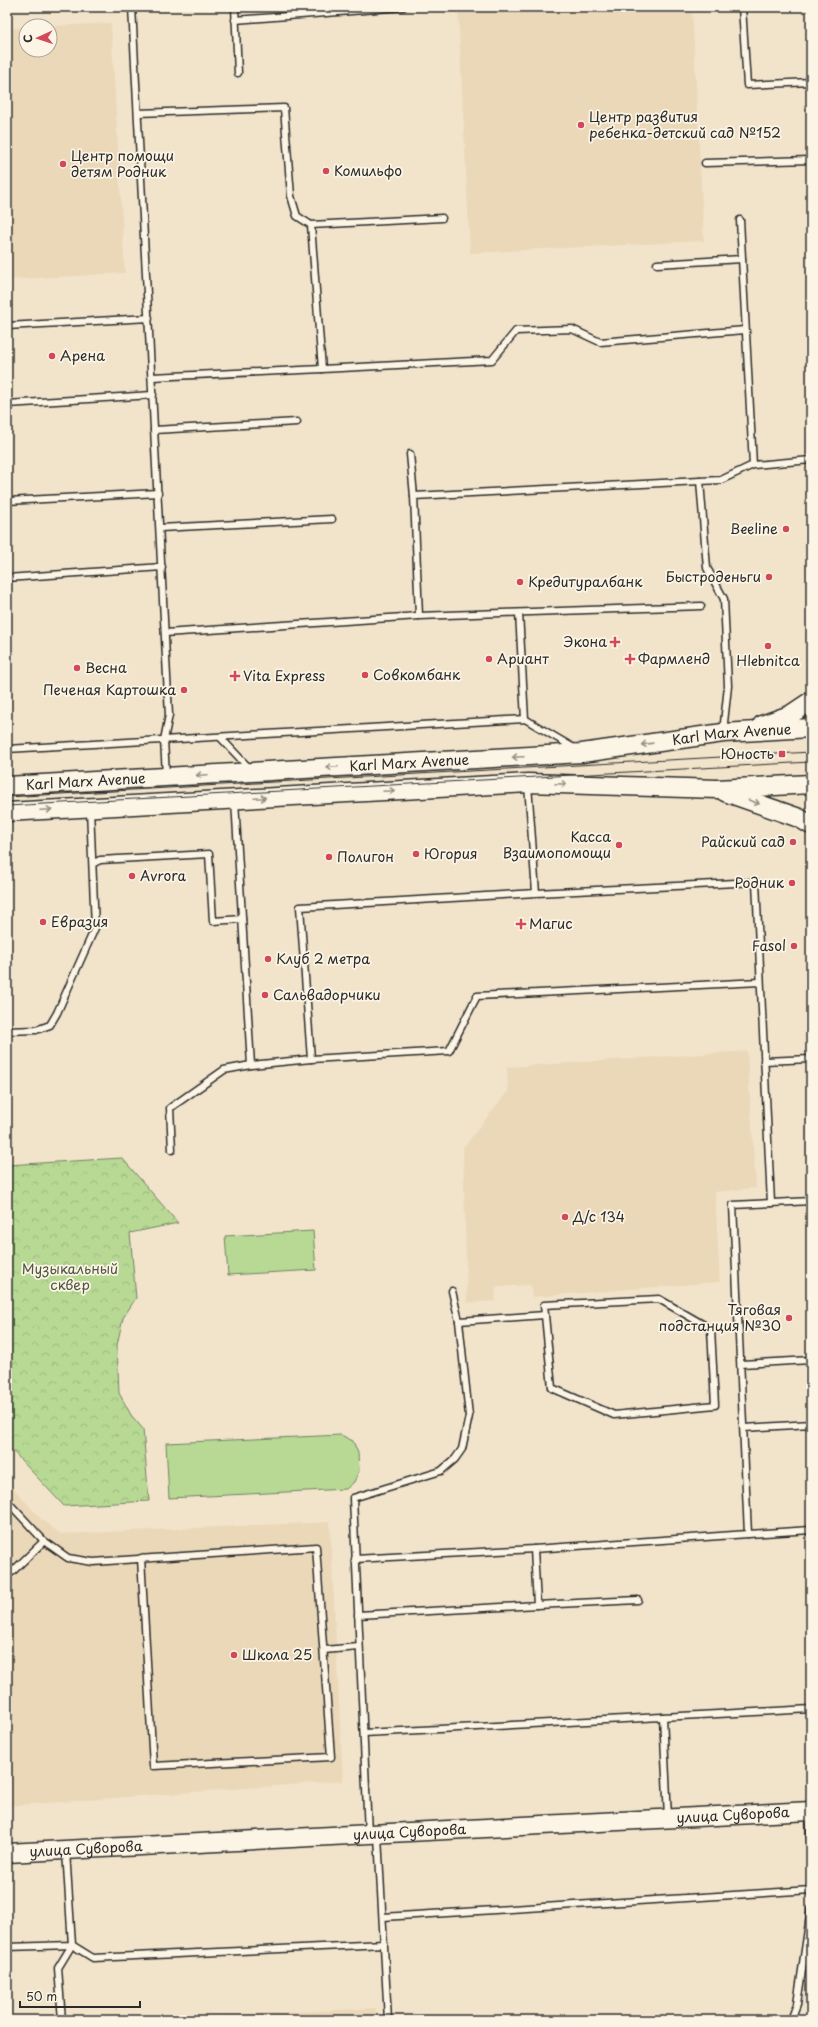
<svg xmlns="http://www.w3.org/2000/svg" width="818" height="2027" viewBox="0 0 818 2027" font-family="'Playpen Sans',sans-serif">
	<style>
		.built { fill: #ebd8b9 }
		.forest { fill: url(#forest-crowns); stroke: #718260 }
		.pitch { fill: #b7d994; stroke: #718260 }
		.lines { fill: none; stroke-linecap: round; stroke-linejoin: round }
		.service-casing { stroke: #2b2b2b; stroke-width: 9 }
		.secondary-casing { stroke: #2b2b2b; stroke-width: 21 }
		.service { stroke: #fcf5e5; stroke-width: 6 }
		.secondary { stroke: #fcf5e5; stroke-width: 18 }
		.tram { stroke: #2b2b2b; stroke-width: 1 }
		.oneway { stroke: #949088 }
		.poi-dot { fill: #d1495b; stroke: #fcf5e5; stroke-width: 1.5 }
		.labels { text-anchor: middle; stroke-width: 3.5; stroke-linejoin: round; paint-order: stroke }
		.poi-label { font-size: 14px; fill: #2b2b2b; stroke: #fcf5e5; text-anchor: start }
		.street-label { font-size: 14px; fill: #2b2b2b; stroke: #fcf5e5 }
		.park-label { font-size: 14px; fill: #4e5645; stroke: #fcf5e5 }
	</style>
	<defs>
		<pattern id="forest-crowns" width="20" height="18" patternUnits="userSpaceOnUse"><rect width="20" height="18" fill="#b7d994"/><path d="M2 6a3 3 0 1 1 6 0M12 15a3 3 0 1 1 6 0" fill="none" stroke="#9eba80"/></pattern>
	</defs>
	<rect width="100%" height="100%" fill="#f2e4cb"/>
	<filter id="ink" filterUnits="userSpaceOnUse"><feTurbulence type="fractalNoise" baseFrequency=".025" numOctaves="2"/><feDisplacementMap in="SourceGraphic" scale="8" xChannelSelector="R" yChannelSelector="G"/><feConvolveMatrix kernelMatrix="1 2 1 2 8 2 1 2 1" color-interpolation-filters="sRGB"/></filter>
	<g filter="url(#ink)">
		<g class="built">
			<path d="M 495,7 L 692,7 L 704,241 L 470,253 L 458,9 Z"/>
			<path d="M 111,23 L 125,273 L 7,280 L 7,29 L 26,27 L 26,50 L 50,50 L 50,26 Z"/>
			<path d="M 747,1051 L 756,1188 L 715,1192 L 720,1282 L 532,1297 L 531,1285 L 495,1287 L 496,1301 L 467,1303 L 463,1148 L 508,1091 L 507,1067 Z"/>
			<path d="M 7,1481 L 41,1519 L 61,1534 L 330,1522 L 343,1781 L 7,1806 Z"/>
			<path d="M 376,2008 L 376,2020 L 120,2020 Z"/>
		</g>
		<path class="forest" d="M 122,1158 L 178,1223 L 130,1233 L 136,1298 L 123,1318 L 117,1345 L 119,1393 L 131,1415 L 143,1429 L 149,1501 L 64,1506 L 7,1445 L 7,1165 Z"/>
		<g class="pitch">
			<path d="M 313,1231 L 316,1270 L 228,1275 L 225,1236 Z"/>
			<path d="M 341,1435 L 353,1441 L 358,1453 L 359,1471 L 354,1482 L 346,1489 L 169,1498 L 166,1443 Z"/>
		</g>
		<g class="lines">
			<g class="service-casing">
				<g id="service">
					<path d="M 132,7 L 169,715 L 164,740 L 166,775"/>
					<path d="M 235,7 L 238,73"/>
					<path d="M 742,7 L 747,85 L 811,82"/>
					<path d="M 235,20 L 403,7"/>
					<path d="M 138,113 L 284,108 L 291,196 L 297,216 L 311,225 L 442,218"/>
					<path d="M 705,163 L 811,160"/>
					<path d="M 740,220 L 753,465"/>
					<path d="M 311,225 L 322,369 L 492,360 L 516,331 L 572,329 L 600,342 L 745,330"/>
					<path d="M 657,264 L 742,259"/>
					<path d="M 7,326 L 149,318"/>
					<path d="M 152,377 L 322,369"/>
					<path d="M 7,404 L 153,395"/>
					<path d="M 154,430 L 297,422"/>
					<path d="M 410,454 L 414,496"/>
					<path d="M 7,501 L 158,493"/>
					<path d="M 160,528 L 332,519"/>
					<path d="M 7,578 L 162,567"/>
					<path d="M 519,613 L 525,719"/>
					<path d="M 419,616 L 414,496 L 700,481"/>
					<path d="M 165,633 L 419,616 L 701,606"/>
					<path d="M 723,732 L 728,686 L 724,599 L 707,568 L 700,481 L 721,480 L 753,465 L 811,460"/>
					<path d="M 220,737 L 250,769"/>
					<path d="M 7,749 L 525,719 L 574,748"/>
					<path d="M 235,801 L 251,1065"/>
					<path d="M 94,863 L 100,860 L 209,854 L 213,921 L 242,919"/>
					<path d="M 536,893 L 756,882 L 771,1203"/>
					<path d="M 7,1031 L 36,1030 L 50,1025 L 57,1013 L 95,928 L 90,809"/>
					<path d="M 311,1059 L 300,907 L 536,893 L 528,785"/>
					<path d="M 764,1061 L 811,1059"/>
					<path d="M 172,1150 L 170,1108 L 224,1070 L 251,1065 L 311,1059 L 449,1051 L 477,996 L 760,982"/>
					<path d="M 811,1201 L 733,1205 L 748,1534 L 811,1530"/>
					<path d="M 659,1299 L 711,1329 L 715,1405 L 614,1415 L 552,1388 L 544,1305 Z"/>
					<path d="M 459,1321 L 545,1315"/>
					<path d="M 741,1364 L 811,1360"/>
					<path d="M 744,1428 L 811,1424"/>
					<path d="M 7,1501 L 44,1541 L 68,1558 L 93,1562 L 316,1547 L 331,1757 L 153,1766 L 141,1558"/>
					<path d="M 355,1559 L 534,1549 L 748,1534"/>
					<path d="M 7,1574 L 12,1572 L 44,1541"/>
					<path d="M 537,1605 L 638,1600"/>
					<path d="M 358,1615 L 537,1605 L 534,1549"/>
					<path d="M 324,1650 L 359,1647"/>
					<path d="M 663,1717 L 668,1817"/>
					<path d="M 364,1733 L 811,1709"/>
					<path d="M 809,1812 L 811,1852"/>
					<path d="M 368,1833 L 353,1498 L 441,1471 L 455,1459 L 462,1449 L 469,1416 L 459,1321 L 452,1291"/>
					<path d="M 378,1836 L 388,2020"/>
					<path d="M 383,1917 L 811,1890"/>
					<path d="M 7,1947 L 72,1945 L 66,1851"/>
					<path d="M 62,2020 L 58,1968 L 72,1945 L 93,1958 L 384,1944"/>
					<path d="M 791,2020 L 797,2004 L 811,1909"/>
				</g>
			</g>
			<g class="secondary-casing">
				<g id="secondary">
					<path d="M 762,725 L 790,715 L 811,701"/>
					<path id="s1" d="M 7,786 L 582,753 L 723,733 L 811,728"/>
					<path d="M 725,792 L 799,818 L 811,825"/>
					<path d="M 7,812 L 528,783 L 717,789 L 811,784"/>
					<path id="s2" d="M 7,1853 L 811,1811"/>
				</g>
			</g>
			<use href="#service" class="service"/>
			<use href="#secondary" class="secondary"/>
			<g class="tram">
				<path d="M 7,797 L 811,752"/>
				<path d="M 7,806 L 811,762"/>
			</g>
		</g>
		<defs><path id="oneway-shaft" d="M-6 0H5M1.5-3L5.5 0L1.5 3" fill="none" stroke-width="1.6" stroke-linecap="round" stroke-linejoin="round"/></defs>
		<g class="oneway">
			<use href="#oneway-shaft" transform="translate(647 744) rotate(172)"/>
			<use href="#oneway-shaft" transform="translate(518 757) rotate(177)"/>
			<use href="#oneway-shaft" transform="translate(332 767) rotate(177)"/>
			<use href="#oneway-shaft" transform="translate(202 775) rotate(177)"/>
			<use href="#oneway-shaft" transform="translate(561 784) rotate(2)"/>
			<use href="#oneway-shaft" transform="translate(389 791) rotate(-3)"/>
			<use href="#oneway-shaft" transform="translate(260 798) rotate(-3)"/>
			<use href="#oneway-shaft" transform="translate(754 802) rotate(19)"/>
			<use href="#oneway-shaft" transform="translate(46 810) rotate(-3)"/>
		</g>
	</g>
	<g class="poi-dot">
		<circle cx="581" cy="125" r="4"/>
		<circle cx="63" cy="164" r="4"/>
		<circle cx="326" cy="171" r="4"/>
		<circle cx="52" cy="356" r="4"/>
		<circle cx="786" cy="529" r="4"/>
		<circle cx="769" cy="577" r="4"/>
		<circle cx="520" cy="582" r="4"/>
		<path d="M613 636h4v4h4v4h-4v4h-4v-4h-4v-4h4z"/>
		<circle cx="768" cy="646" r="4"/>
		<circle cx="489" cy="659" r="4"/>
		<path d="M628 653h4v4h4v4h-4v4h-4v-4h-4v-4h4z"/>
		<circle cx="77" cy="668" r="4"/>
		<circle cx="365" cy="675" r="4"/>
		<path d="M233 670h4v4h4v4h-4v4h-4v-4h-4v-4h4z"/>
		<circle cx="184" cy="690" r="4"/>
		<rect x="778" y="750" width="8" height="8" rx="2"/>
		<circle cx="793" cy="842" r="4"/>
		<circle cx="619" cy="845" r="4"/>
		<circle cx="416" cy="854" r="4"/>
		<circle cx="329" cy="857" r="4"/>
		<circle cx="132" cy="876" r="4"/>
		<circle cx="792" cy="883" r="4"/>
		<circle cx="43" cy="922" r="4"/>
		<path d="M519 918h4v4h4v4h-4v4h-4v-4h-4v-4h4z"/>
		<circle cx="794" cy="946" r="4"/>
		<circle cx="268" cy="959" r="4"/>
		<circle cx="265" cy="995" r="4"/>
		<circle cx="565" cy="1217" r="4"/>
		<circle cx="789" cy="1318" r="4"/>
		<circle cx="234" cy="1655" r="4"/>
	</g>
	<g class="labels">
		<g class="poi-label">
			<text x="589" y="122">Центр развития<tspan x="589" dy="16">ребенка-детский сад №152</tspan></text>
			<text x="71" y="161">Центр помощи<tspan x="71" dy="16">детям Родник</tspan></text>
			<text x="334" y="176">Комильфо</text>
			<text x="60" y="361">Арена</text>
			<text x="778" y="534" text-anchor="end">Beeline</text>
			<text x="761" y="582" text-anchor="end">Быстроденьги</text>
			<text x="528" y="587">Кредитуралбанк</text>
			<text x="607" y="647" text-anchor="end">Экона</text>
			<text x="497" y="664">Ариант</text>
			<text x="638" y="664">Фармленд</text>
			<text x="768" y="666" text-anchor="middle">Hlebnitca</text>
			<text x="85" y="673">Весна</text>
			<text x="373" y="680">Совкомбанк</text>
			<text x="243" y="681">Vita Express</text>
			<text x="176" y="695" text-anchor="end">Печеная Картошка</text>
			<text x="774" y="759" text-anchor="end">Юность</text>
			<text x="611" y="842" text-anchor="end">Касса<tspan x="611" dy="16">Взаимопомощи</tspan></text>
			<text x="785" y="847" text-anchor="end">Райский сад</text>
			<text x="424" y="859">Югория</text>
			<text x="337" y="862">Полигон</text>
			<text x="140" y="881">Avrora</text>
			<text x="784" y="888" text-anchor="end">Родник</text>
			<text x="51" y="927">Евразия</text>
			<text x="529" y="929">Магис</text>
			<text x="786" y="951" text-anchor="end">Fasol</text>
			<text x="276" y="964">Клуб 2 метра</text>
			<text x="273" y="1000">Сальвадорчики</text>
			<text x="573" y="1222">Д/с 134</text>
			<text x="781" y="1315" text-anchor="end">Тяговая<tspan x="781" dy="16">подстанция №30</tspan></text>
			<text x="242" y="1660">Школа 25</text>
		</g>
		<g class="street-label">
			<text dy="5" stroke="none"><textPath href="#s1" startOffset="727">Karl Marx Avenue</textPath></text>
			<text dy="5" stroke="none"><textPath href="#s1" startOffset="403">Karl Marx Avenue</textPath></text>
			<text dy="5" stroke="none"><textPath href="#s1" startOffset="79">Karl Marx Avenue</textPath></text>
			<text dy="5" stroke="none"><textPath href="#s2" startOffset="727">улица Суворова</textPath></text>
			<text dy="5" stroke="none"><textPath href="#s2" startOffset="403">улица Суворова</textPath></text>
			<text dy="5" stroke="none"><textPath href="#s2" startOffset="79">улица Суворова</textPath></text>
		</g>
		<g class="park-label">
			<text x="70" y="1274">Музыкальный<tspan x="70" dy="16">сквер</tspan></text>
		</g>
	</g>
	<rect width="818" height="2027" fill="none" stroke="#fcf5e5" stroke-width="24"/>
	<rect x="12" y="12" width="794" height="2003" fill="none" stroke="#2b2b2b" stroke-width="1.5" filter="url(#ink)"/>
	<g transform="translate(38 38) rotate(267)"><circle r="19" fill="#fcf5e5" stroke="#a8a49b"/>
	<path d="M0-3L7 15L0 10L-7 15Z" fill="#d1495b"/>
	<text y="-6" font-size="11" font-weight="bold" text-anchor="middle" fill="#2b2b2b">С</text>
	</g>
	<path d="M20 2001v6h120v-6" fill="none" stroke="#2b2b2b" stroke-width="2"/>
	<text x="26" y="2001" font-size="12" fill="#2b2b2b" stroke="#fcf5e5" stroke-width="3" paint-order="stroke">50 m</text>
</svg>
